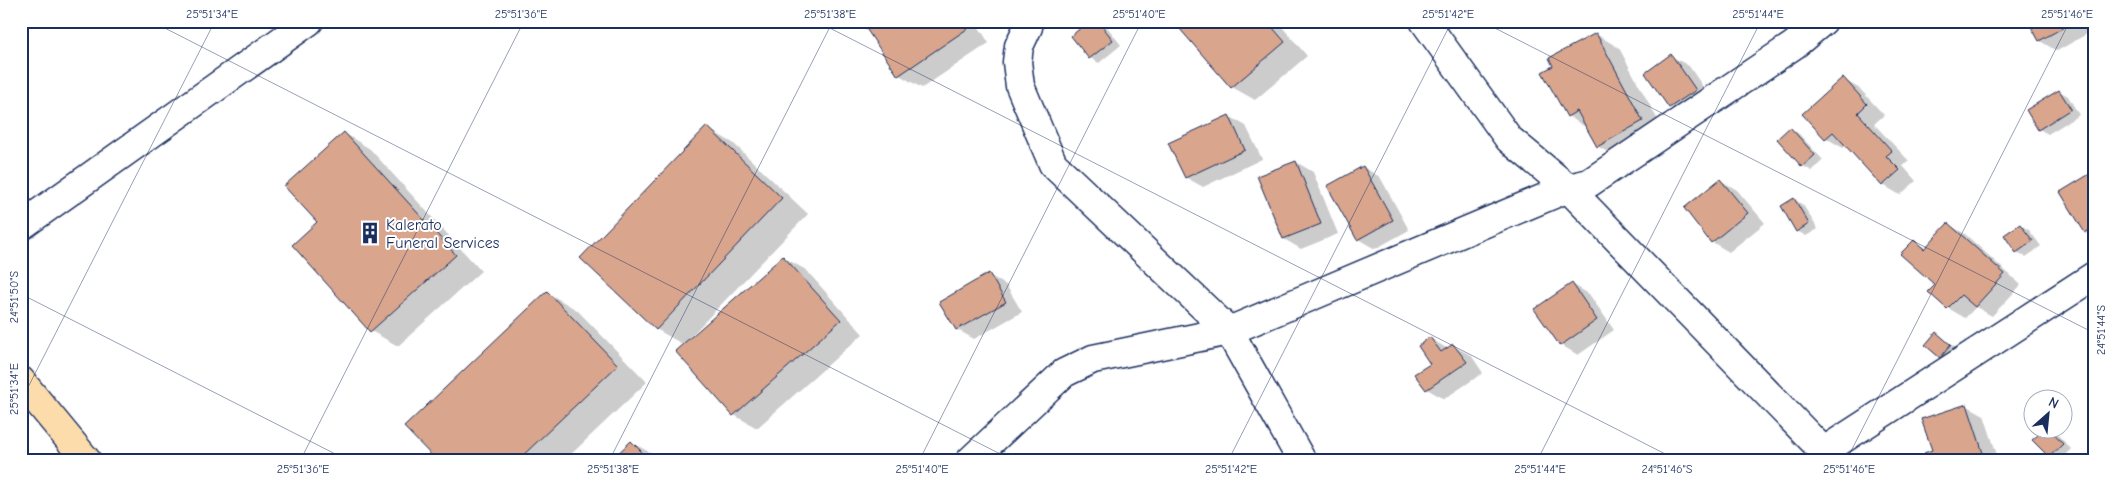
<svg xmlns="http://www.w3.org/2000/svg" width="2115" height="482" viewBox="0 0 2115 482" font-family="'Comic Neue',sans-serif">
	<style>
		.shadow { fill: #0003 }
		.building { fill: #d9a58d; stroke: #1b2f5e }
		.lines { fill: none; stroke-linecap: round; stroke-linejoin: round }
		.minor-casing { stroke: #1b2f5e; stroke-width: 31 }
		.major-casing { stroke: #1b2f5e; stroke-width: 31 }
		.minor { stroke: #fff; stroke-width: 28 }
		.major { stroke: #fddcac; stroke-width: 28 }
		.ticks { fill: none; stroke: #1b2f5e; stroke-width: 1; stroke-opacity: 0.45 }
		.labels { text-anchor: middle; stroke-width: 4; stroke-linejoin: round; paint-order: stroke }
		.poi-label { font-size: 16px; fill: #1b2f5e; stroke: #fff; text-anchor: start }
		.neatline { fill: none; stroke: #1b2f5e; stroke-width: 2 }
		.ticks-label { font-size: 12px; text-anchor: middle; fill: #1b2f5e }
	</style>
	<rect width="100%" height="100%" fill="#fff"/>
	<filter id="ink" filterUnits="userSpaceOnUse"><feTurbulence type="fractalNoise" baseFrequency=".02" numOctaves="2"/><feDisplacementMap in="SourceGraphic" scale="10" xChannelSelector="R" yChannelSelector="G"/><feConvolveMatrix kernelMatrix="1 2 1 2 8 2 1 2 1" color-interpolation-filters="sRGB"/></filter>
	<g filter="url(#ink)">
		<g class="shadow">
			<path d="M 862,21 L 975,21 L 989,43 L 922,88 L 899,75 Z"/>
			<path d="M 1091,21 L 1100,21 L 1104,23 L 1121,45 L 1099,63 L 1090,58 Z"/>
			<path d="M 1175,21 L 1277,21 L 1307,56 L 1255,100 L 1232,87 Z"/>
			<path d="M 2029,21 L 2094,21 L 2094,30 L 2057,51 L 2040,41 Z"/>
			<path d="M 1596,34 L 1619,48 L 1666,135 L 1620,159 L 1597,146 L 1587,128 L 1568,116 L 1555,66 Z"/>
			<path d="M 1671,56 L 1689,66 L 1712,100 L 1687,117 L 1670,107 Z"/>
			<path d="M 1843,79 L 1860,89 L 1884,115 L 1874,124 L 1909,161 L 1903,166 L 1916,181 L 1900,195 L 1883,185 L 1846,145 L 1843,148 L 1826,138 L 1804,114 Z"/>
			<path d="M 2059,91 L 2068,96 L 2079,115 L 2048,134 L 2039,129 Z"/>
			<path d="M 1229,116 L 1246,126 L 1262,159 L 1203,187 L 1185,177 Z"/>
			<path d="M 707,128 L 733,143 L 808,214 L 690,337 L 691,338 L 783,257 L 806,270 L 863,334 L 757,428 L 734,415 L 684,345 L 656,329 Z"/>
			<path d="M 1790,128 L 1799,134 L 1823,160 L 1812,171 L 1803,166 Z"/>
			<path d="M 344,133 L 370,149 L 481,271 L 398,346 L 371,331 L 319,222 Z"/>
			<path d="M 1296,162 L 1313,172 L 1338,234 L 1301,249 L 1284,239 Z"/>
			<path d="M 1363,167 L 1380,177 L 1409,230 L 1375,249 L 1358,239 Z"/>
			<path d="M 2093,174 L 2094,174 L 2094,237 L 2085,232 Z"/>
			<path d="M 1720,180 L 1737,190 L 1765,223 L 1729,252 L 1712,242 Z"/>
			<path d="M 1794,199 L 1803,205 L 1818,229 L 1806,236 L 1797,231 Z"/>
			<path d="M 1948,224 L 1965,234 L 2021,285 L 1992,316 L 1976,307 L 1965,318 L 1948,308 L 1930,292 L 1936,285 L 1914,241 L 1926,248 Z"/>
			<path d="M 2020,225 L 2029,230 L 2041,246 L 2026,257 L 2017,252 Z"/>
			<path d="M 989,275 L 1006,285 L 1022,312 L 974,339 L 956,329 Z"/>
			<path d="M 1572,284 L 1589,294 L 1614,330 L 1578,355 L 1561,345 Z"/>
			<path d="M 548,293 L 577,310 L 647,382 L 564,461 L 438,461 Z"/>
			<path d="M 1936,334 L 1960,351 L 1950,362 L 1927,345 Z"/>
			<path d="M 1431,339 L 1448,349 L 1453,346 L 1471,355 L 1483,373 L 1444,399 L 1427,389 L 1432,364 Z"/>
			<path d="M 1966,405 L 1984,415 L 1999,461 L 1927,461 Z"/>
			<path d="M 2046,430 L 2056,433 L 2071,449 L 2059,461 L 2050,456 L 2034,440 Z"/>
			<path d="M 631,442 L 658,457 L 661,461 L 612,461 Z"/>
		</g>
		<g class="building">
			<path d="M 861,21 L 962,21 L 967,29 L 898,76 Z"/>
			<path d="M 1089,21 L 1098,21 L 1113,40 L 1089,59 L 1071,36 Z"/>
			<path d="M 1173,21 L 1267,21 L 1285,42 L 1231,88 Z"/>
			<path d="M 2028,21 L 2075,21 L 2039,41 Z"/>
			<path d="M 1596,33 L 1643,121 L 1597,147 L 1577,111 L 1567,117 L 1542,72 L 1553,66 L 1549,58 Z"/>
			<path d="M 1671,54 L 1696,90 L 1669,108 L 1645,73 Z"/>
			<path d="M 1843,77 L 1867,104 L 1858,113 L 1892,151 L 1886,156 L 1900,170 L 1882,186 L 1833,132 L 1825,139 L 1802,114 Z"/>
			<path d="M 2059,90 L 2071,109 L 2038,130 L 2026,110 Z"/>
			<path d="M 1229,115 L 1245,150 L 1185,178 L 1168,143 Z"/>
			<path d="M 707,126 L 782,198 L 656,330 L 580,258 Z"/>
			<path d="M 1790,127 L 1815,155 L 1802,167 L 1777,139 Z"/>
			<path d="M 344,132 L 456,255 L 370,332 L 292,245 L 317,222 L 284,186 Z"/>
			<path d="M 1296,161 L 1321,224 L 1283,239 L 1257,176 Z"/>
			<path d="M 1363,166 L 1393,220 L 1357,240 L 1327,186 Z"/>
			<path d="M 2093,172 L 2094,227 L 2085,233 L 2060,192 Z"/>
			<path d="M 1720,179 L 1748,213 L 1711,243 L 1684,208 Z"/>
			<path d="M 1794,198 L 1809,224 L 1796,232 L 1781,206 Z"/>
			<path d="M 1948,223 L 2005,274 L 1975,307 L 1961,295 L 1947,309 L 1928,292 L 1935,285 L 1900,254 L 1914,240 L 1924,249 Z"/>
			<path d="M 2020,224 L 2033,241 L 2016,253 L 2004,235 Z"/>
			<path d="M 783,256 L 841,320 L 733,416 L 675,351 Z"/>
			<path d="M 989,273 L 1006,302 L 956,330 L 939,302 Z"/>
			<path d="M 1572,283 L 1597,320 L 1560,346 L 1534,309 Z"/>
			<path d="M 547,291 L 618,365 L 517,461 L 437,461 L 404,427 Z"/>
			<path d="M 1936,332 L 1951,345 L 1940,358 L 1925,345 Z"/>
			<path d="M 1430,337 L 1441,352 L 1453,344 L 1467,362 L 1426,390 L 1414,374 L 1430,364 L 1418,346 Z"/>
			<path d="M 1967,404 L 1984,456 L 1969,461 L 1926,461 L 1924,453 L 1932,450 L 1921,419 Z"/>
			<path d="M 2044,430 L 2050,430 L 2063,444 L 2049,457 L 2032,440 Z"/>
			<path d="M 631,441 L 651,461 L 610,461 Z"/>
		</g>
		<g class="lines">
			<g class="minor-casing">
				<g id="minor">
					<path d="M 1029,21 L 1028,27 L 1019,46 L 1017,62 L 1020,86 L 1053,164 L 1229,331 L 1302,461"/>
					<path d="M 1424,21 L 1509,139 L 1568,188 L 1833,461"/>
					<path d="M 21,226 L 309,21"/>
					<path d="M 1824,451 L 2094,276"/>
					<path d="M 970,461 L 1064,373 L 1093,359 L 1229,331 L 1568,188 L 1589,183 L 1794,45 L 1823,21"/>
				</g>
			</g>
			<g class="major-casing">
				<path id="major" d="M 21,381 L 87,461"/>
			</g>
			<use href="#minor" class="minor"/>
			<use href="#major" class="major"/>
		</g>
	</g>
	<path class="ticks" d="M 151,21 L 1014,461M 816,21 L 1679,461M 1481,21 L 2094,333M 21,294 L 349,461M 21,401 L 215,21M 300,461 L 524,21M 609,461 L 833,21M 919,461 L 1142,21M 1228,461 L 1452,21M 1537,461 L 1761,21M 1846,461 L 2070,21"/>
	<defs>
		<g id="building-bare" transform="scale(1.725)"><path d="M-4-6H4V6H1V3H-1V6H-4ZM-2.5-4.3h1.7v1.8h-1.7ZM.8-4.3h1.7v1.8H.8ZM-2.5-1h1.7V.8h-1.7ZM.8-1h1.7V.8H.8Z" fill="#1b2f5e" stroke="#fff" stroke-width="2.5" paint-order="stroke"/></g>
	</defs>
	<g fill-rule="evenodd">
		<use href="#building-bare" x="370" y="233"/>
	</g>
	<g class="labels">
		<g class="poi-label">
			<text x="386" y="230">Kalerato<tspan x="386" dy="18">Funeral Services</tspan></text>
		</g>
	</g>
	<rect width="2115" height="482" fill="none" stroke="#fff" stroke-width="55"/>
	<g transform="translate(2048 414) rotate(27)"><circle r="24" fill="#ffffff" stroke="#a4acbf"/>
	<path d="M0-4L9 19L0 12L-9 19Z" fill="#1b2f5e"/>
	<text y="-8" font-size="14" font-weight="bold" text-anchor="middle" fill="#1b2f5e">N</text>
	</g>
	<rect x="28" y="28" width="2060" height="426" class="neatline"/>
	<g class="ticks-label">
		<text x="212" y="18">25°51'34"E</text>
		<text x="521" y="18">25°51'36"E</text>
		<text x="830" y="18">25°51'38"E</text>
		<text x="1139" y="18">25°51'40"E</text>
		<text x="1448" y="18">25°51'42"E</text>
		<text x="1758" y="18">25°51'44"E</text>
		<text x="2067" y="18">25°51'46"E</text>
		<text transform="translate(14 297) rotate(-90)" y="4">24°51'50"S</text>
		<text transform="translate(2101 330) rotate(-90)" y="4">24°51'44"S</text>
		<text transform="translate(14 389) rotate(-90)" y="4">25°51'34"E</text>
		<text x="303" y="473">25°51'36"E</text>
		<text x="613" y="473">25°51'38"E</text>
		<text x="922" y="473">25°51'40"E</text>
		<text x="1231" y="473">25°51'42"E</text>
		<text x="1540" y="473">25°51'44"E</text>
		<text x="1667" y="473">24°51'46"S</text>
		<text x="1849" y="473">25°51'46"E</text>
	</g>
</svg>
